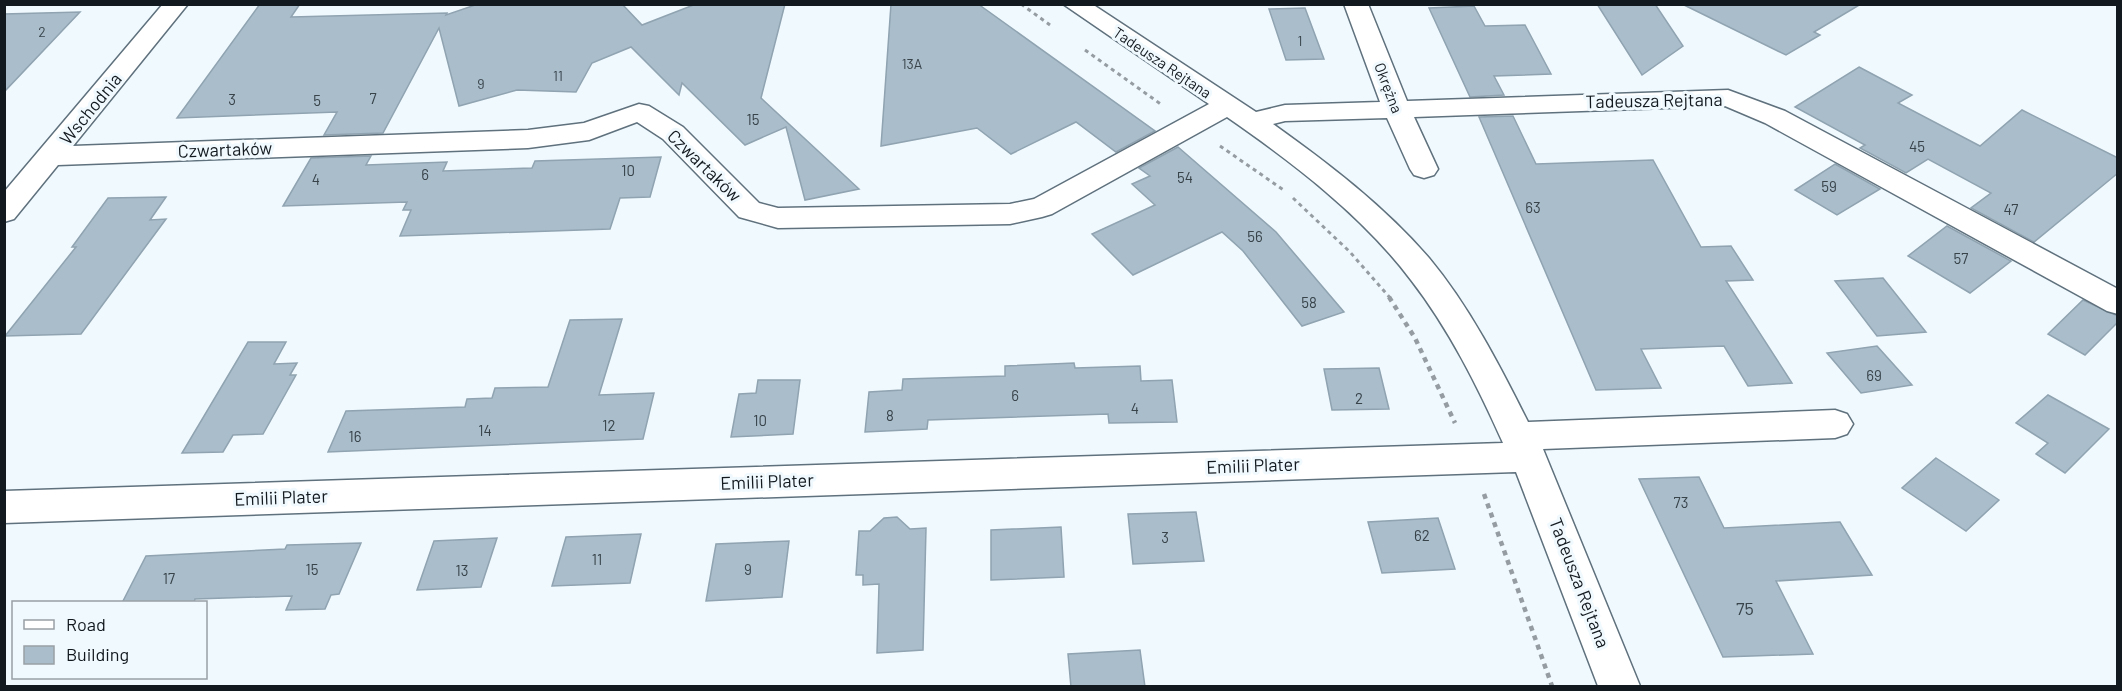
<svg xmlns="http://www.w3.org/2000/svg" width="2122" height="691" viewBox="0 0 2122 691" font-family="Barlow,sans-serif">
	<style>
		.building { fill: #a9bdcb; stroke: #8fa3b0; stroke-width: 1.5 }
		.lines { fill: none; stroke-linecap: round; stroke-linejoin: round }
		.minor-casing { stroke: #5f717d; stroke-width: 3 }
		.path-far1 { stroke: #959da2; stroke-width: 3; stroke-dasharray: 4 4; stroke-linecap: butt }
		.path { stroke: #959da2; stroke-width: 4.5; stroke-dasharray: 5 5; stroke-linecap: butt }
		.minor { fill: #fff; fill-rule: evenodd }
		.labels { text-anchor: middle; stroke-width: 6; stroke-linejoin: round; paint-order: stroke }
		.far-number-label { font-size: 14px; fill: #38434a }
		.far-street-label { font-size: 15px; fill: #131a1f; stroke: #f0f9fe }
		.number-label { font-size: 15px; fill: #38434a }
		.street-label { font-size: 18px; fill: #131a1f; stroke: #f0f9fe }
		.near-number-label { font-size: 18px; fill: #38434a }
	</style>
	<rect width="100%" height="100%" fill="#f0f9fe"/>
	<g class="building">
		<path d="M 260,4 L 300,4 L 291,17 L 447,13 L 446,15 L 478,4 L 622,4 L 642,25 L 696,4 L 785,4 L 761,98 L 859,189 L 805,200 L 786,127 L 745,145 L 682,83 L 679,95 L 631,47 L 592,63 L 576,92 L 517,90 L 459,106 L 439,28 L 383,133 L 324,135 L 337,112 L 177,118 Z"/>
		<path d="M 891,4 L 978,4 L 1155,131 L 1116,152 L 1076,122 L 1011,154 L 977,128 L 881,146 Z"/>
		<path d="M 1597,4 L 1655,4 L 1683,46 L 1642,75 Z"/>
		<path d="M 1682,4 L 1861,4 L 1814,32 L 1820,35 L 1786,55 Z"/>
		<path d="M 1474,6 L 1485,26 L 1525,25 L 1551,74 L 1494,76 L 1504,95 L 1470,97 L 1429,8 Z"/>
		<path d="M 1305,8 L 1324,59 L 1286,60 L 1269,9 Z"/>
		<path d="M 80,12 L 4,92 L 4,14 Z"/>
		<path d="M 1859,67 L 1912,95 L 1898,103 L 1980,146 L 2022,110 L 2118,158 L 2118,173 L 2034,242 L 1971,208 L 1991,193 L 1928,159 L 1906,173 L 1860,148 L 1865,145 L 1795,107 Z"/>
		<path d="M 1513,116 L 1536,164 L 1653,160 L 1701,247 L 1731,246 L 1753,280 L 1726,281 L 1792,383 L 1748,386 L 1724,346 L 1641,349 L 1661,388 L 1596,390 L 1479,117 Z"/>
		<path d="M 1178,147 L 1276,232 L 1344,312 L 1302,326 L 1243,251 L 1222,232 L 1133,275 L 1092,234 L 1155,205 L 1132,184 L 1150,176 L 1139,168 Z"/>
		<path d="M 371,156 L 366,165 L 447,162 L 443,171 L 532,168 L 535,161 L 661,157 L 650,197 L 620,198 L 610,229 L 400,236 L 411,210 L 403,210 L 407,202 L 283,206 L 311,158 Z"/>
		<path d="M 1835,164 L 1880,189 L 1837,215 L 1795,190 Z"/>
		<path d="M 166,197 L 150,220 L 166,219 L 81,334 L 5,336 L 76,247 L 72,247 L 108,198 Z"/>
		<path d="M 1947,226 L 2011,261 L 1970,293 L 1908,256 Z"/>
		<path d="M 1883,278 L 1926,332 L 1877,336 L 1835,281 Z"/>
		<path d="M 2083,300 L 2118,316 L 2118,322 L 2085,355 L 2048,334 Z"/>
		<path d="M 622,319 L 599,395 L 654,393 L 643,439 L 328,452 L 346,411 L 465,407 L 467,399 L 492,398 L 495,388 L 548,387 L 570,320 Z"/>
		<path d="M 248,342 L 286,342 L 274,364 L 297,363 L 290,375 L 296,375 L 263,434 L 233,435 L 223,452 L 182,453 Z"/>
		<path d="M 1877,346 L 1912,385 L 1861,393 L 1827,353 Z"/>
		<path d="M 1074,363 L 1075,368 L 1140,366 L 1141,381 L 1172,380 L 1177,422 L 1109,423 L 1108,414 L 928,420 L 927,429 L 865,432 L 869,392 L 902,390 L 903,379 L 1005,376 L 1005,366 Z"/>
		<path d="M 1379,368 L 1389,409 L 1332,410 L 1324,369 Z"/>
		<path d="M 758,380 L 800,380 L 793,434 L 731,437 L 739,394 L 756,393 Z"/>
		<path d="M 2048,395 L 2109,429 L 2065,473 L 2036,454 L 2048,443 L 2016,423 Z"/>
		<path d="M 1936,458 L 1999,500 L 1966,531 L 1902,488 Z"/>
		<path d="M 1699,477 L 1724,528 L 1840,522 L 1872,575 L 1776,581 L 1813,654 L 1723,657 L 1639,479 Z"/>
		<path d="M 1196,512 L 1204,561 L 1133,564 L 1128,514 Z"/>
		<path d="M 897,517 L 910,529 L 926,528 L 923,650 L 877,653 L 879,584 L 863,585 L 863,575 L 856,575 L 859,531 L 870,531 L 884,518 Z"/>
		<path d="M 1438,518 L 1455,569 L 1382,573 L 1368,522 Z"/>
		<path d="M 1061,527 L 1064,577 L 991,580 L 991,530 Z"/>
		<path d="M 641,534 L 630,583 L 552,586 L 566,537 Z"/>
		<path d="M 497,538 L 481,587 L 417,590 L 434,541 Z"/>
		<path d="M 789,541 L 782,597 L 706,601 L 716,544 Z"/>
		<path d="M 361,543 L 339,594 L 331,595 L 325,609 L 286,610 L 292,596 L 195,599 L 194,603 L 122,603 L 146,556 L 285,549 L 287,545 Z"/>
		<path d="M 1140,650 L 1145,687 L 1071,687 L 1068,654 Z"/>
	</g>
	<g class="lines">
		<g class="minor-casing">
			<path id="minor" d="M 163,4 L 188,4 L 73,146 L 528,130 L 584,123 L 639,104 L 649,106 L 683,127 L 759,203 L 778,208 L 1010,204 L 1034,199 L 1209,104 L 1063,4 L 1092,4 L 1256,112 L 1285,105 L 1380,102 L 1344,4 L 1368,4 L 1407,101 L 1728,90 L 1785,111 L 2118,289 L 2118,314 L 2107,311 L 1765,123 L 1725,106 L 1414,117 L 1438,169 L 1434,175 L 1424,178 L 1414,175 L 1410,169 L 1387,118 L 1285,121 L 1273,124 C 1329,164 1384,206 1429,258 C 1469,306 1500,366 1528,422 L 1835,410 L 1847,414 L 1853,424 L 1847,434 L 1835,438 L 1543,449 L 1640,686 L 1598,686 L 1516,472 L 4,523 L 4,491 L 1503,443 C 1478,387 1449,329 1411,280 C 1362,215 1292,162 1227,117 L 1052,214 L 1042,217 L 1010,224 L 778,228 L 739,217 L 663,139 L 637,122 L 589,140 L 528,148 L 58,165 L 14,219 L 4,222 L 4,192 Z"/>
		</g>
		<g class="path-far1">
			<path d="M 1021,4 L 1050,25"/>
			<path d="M 1085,50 L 1162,105"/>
			<path d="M 1220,146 L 1285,191"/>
			<path d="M 1293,198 L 1350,252 L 1391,299"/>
		</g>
		<g class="path">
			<path d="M 1389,297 L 1415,338 L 1455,423"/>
			<path d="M 1484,494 L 1552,686"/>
		</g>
		<use href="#minor" class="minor"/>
	</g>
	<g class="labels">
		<g class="far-number-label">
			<text x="42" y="37">2</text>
			<text x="1300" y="46">1</text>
			<text x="912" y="69">13A</text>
			<text x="558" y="81">11</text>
			<text x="481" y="89">9</text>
		</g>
		<g class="far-street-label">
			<text transform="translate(1162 63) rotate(34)" y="5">Tadeusza Rejtana</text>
			<text transform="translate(1388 88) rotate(69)" y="5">Okrężna</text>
		</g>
		<g class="number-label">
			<text x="373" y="104">7</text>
			<text x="232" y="105">3</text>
			<text x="317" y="106">5</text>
			<text x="753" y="125">15</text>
			<text x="1917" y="152">45</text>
			<text x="628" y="176">10</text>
			<text x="425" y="180">6</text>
			<text x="1185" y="183">54</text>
			<text x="316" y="185">4</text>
			<text x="1829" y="192">59</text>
			<text x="1533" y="213">63</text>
			<text x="2011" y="215">47</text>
			<text x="1255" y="242">56</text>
			<text x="1961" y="264">57</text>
			<text x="1309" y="308">58</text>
			<text x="1874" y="381">69</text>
			<text x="1015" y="401">6</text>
			<text x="1359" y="404">2</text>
			<text x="1135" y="414">4</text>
			<text x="890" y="421">8</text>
			<text x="760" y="426">10</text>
			<text x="609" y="431">12</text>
			<text x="485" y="436">14</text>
			<text x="355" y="442">16</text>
			<text x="1681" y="508">73</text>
			<text x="1422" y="541">62</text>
			<text x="1165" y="543">3</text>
			<text x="597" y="565">11</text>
			<text x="312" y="575">15</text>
			<text x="748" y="575">9</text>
			<text x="462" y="576">13</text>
			<text x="169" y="584">17</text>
		</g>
		<g class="street-label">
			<text transform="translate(1654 101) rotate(-1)" y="6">Tadeusza Rejtana</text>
			<text transform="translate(91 109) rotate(-51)" y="6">Wschodnia</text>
			<text transform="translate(225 150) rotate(-2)" y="6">Czwartaków</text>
			<text transform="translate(704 166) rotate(44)" y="6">Czwartaków</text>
			<text transform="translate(1253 466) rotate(-2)" y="6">Emilii Plater</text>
			<text transform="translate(767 482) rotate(-2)" y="6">Emilii Plater</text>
			<text transform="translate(281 498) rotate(-2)" y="6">Emilii Plater</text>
			<text transform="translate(1579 583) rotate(69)" y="6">Tadeusza Rejtana</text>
		</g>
		<g class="near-number-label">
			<text x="1745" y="615">75</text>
		</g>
	</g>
	<rect width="2122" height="691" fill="none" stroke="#131a1f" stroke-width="12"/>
	<rect x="12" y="601" width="195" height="78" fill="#f0f9fe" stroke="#98a0a5" stroke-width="1.5"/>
	<rect x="24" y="620" width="30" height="9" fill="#ffffff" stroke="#98a0a5" stroke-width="1.5"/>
	<text x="66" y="631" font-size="18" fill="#131a1f">Road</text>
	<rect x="24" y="646" width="30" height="18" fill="#a9bdcb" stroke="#98a0a5" stroke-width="1.5"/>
	<text x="66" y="661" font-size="18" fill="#131a1f">Building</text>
</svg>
